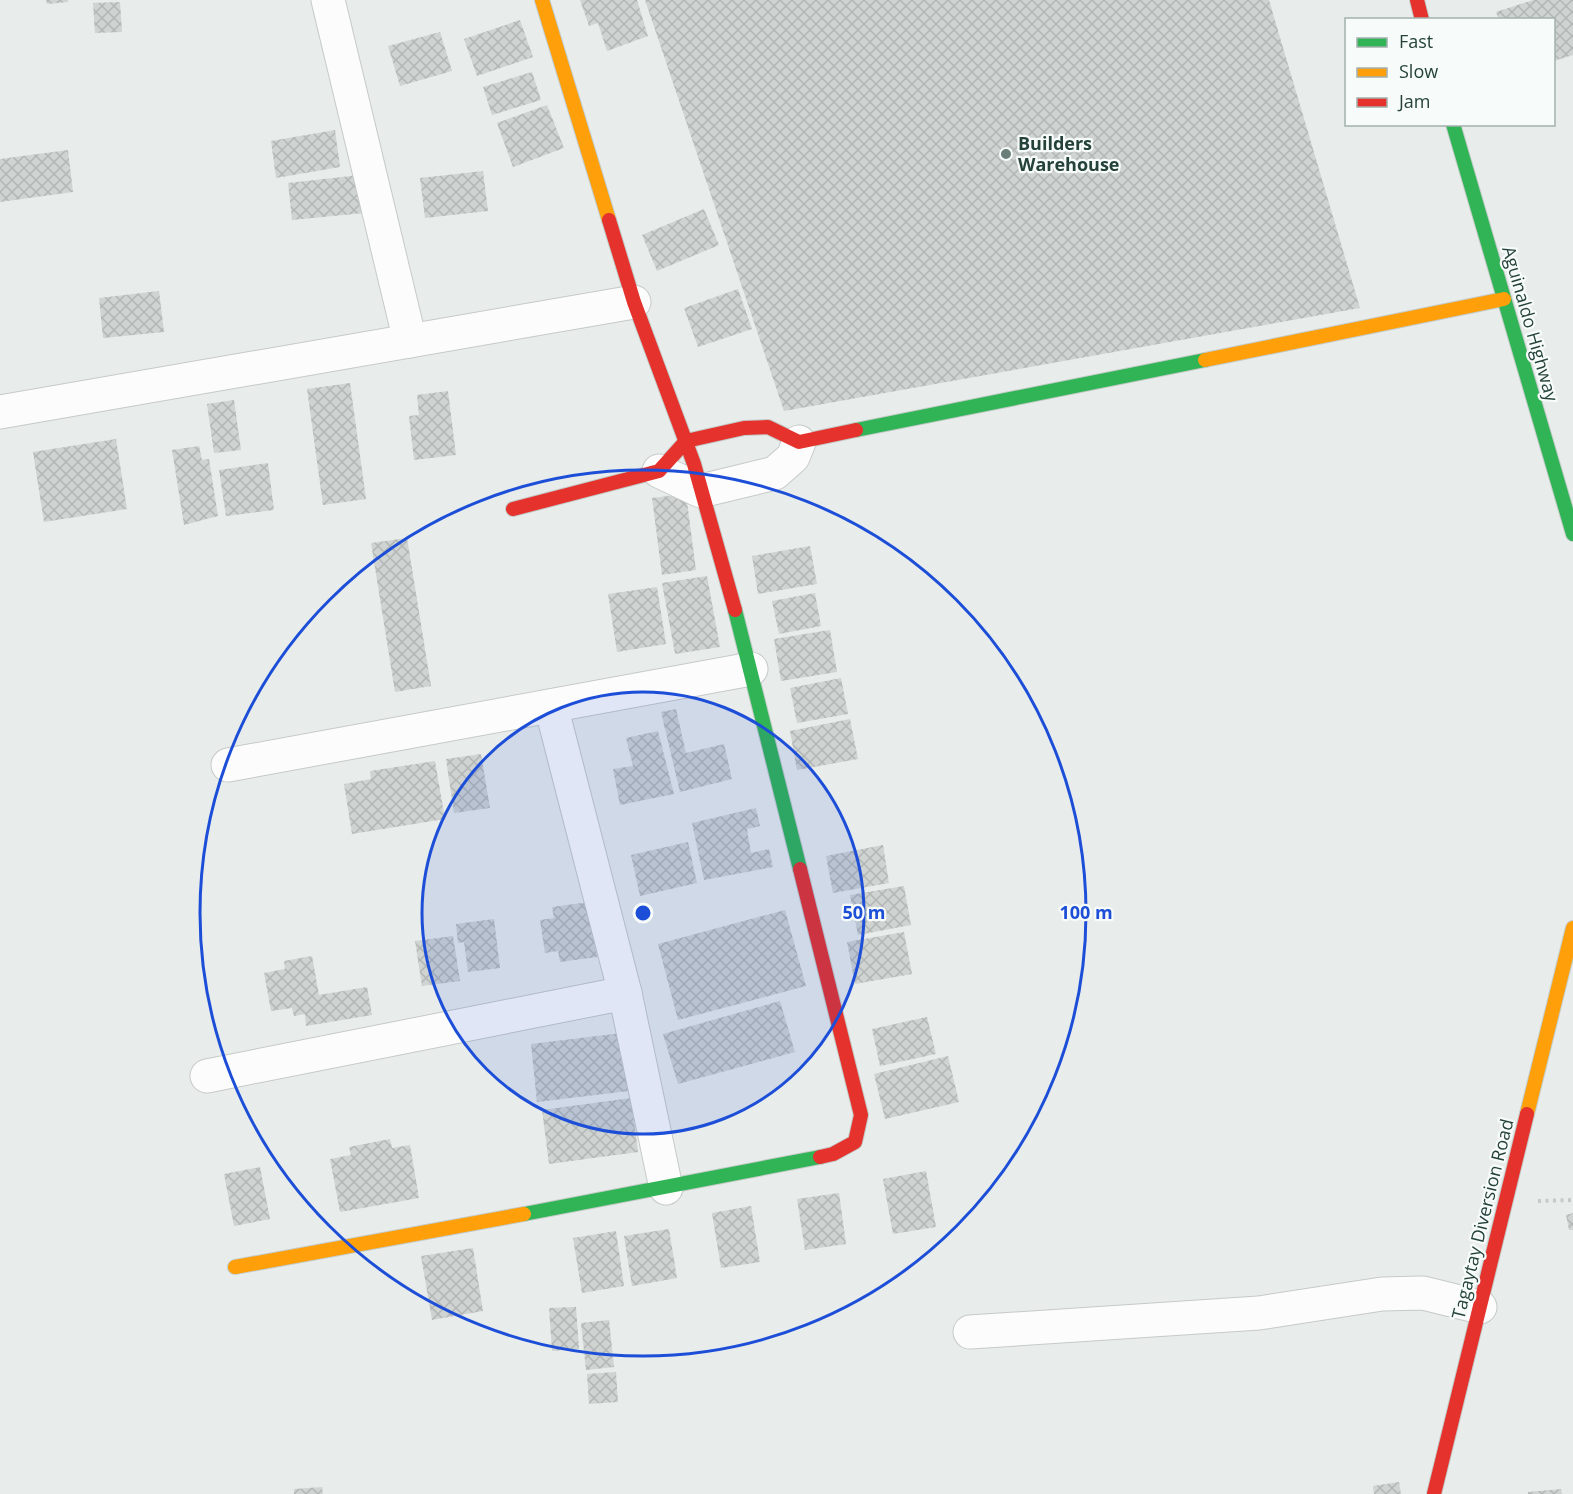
<svg xmlns="http://www.w3.org/2000/svg" width="1573" height="1494" viewBox="0 0 1573 1494" font-family="'Open Sans',sans-serif">
	<style>
		.building { fill: url(#building-cross-hatch) }
		.lines { fill: none; stroke-linecap: round; stroke-linejoin: round }
		.street-casing { stroke: #c5cac8; stroke-width: 35 }
		.fast-casing { stroke: #c3cbc8; stroke-width: 16 }
		.slow-casing { stroke: #c3cbc8; stroke-width: 16 }
		.jam-casing { stroke: #c3cbc8; stroke-width: 16 }
		.path { stroke: #c3ccca; stroke-width: 4; stroke-dasharray: 3 4.5; stroke-linecap: butt }
		.street { stroke: #fcfcfc; stroke-width: 33 }
		.fast { stroke: #30b455; stroke-width: 14 }
		.slow { stroke: #ff9f0a; stroke-width: 14 }
		.jam { stroke: #e5322d; stroke-width: 14 }
		.ring { fill: none; stroke: #1d4ed8; stroke-width: 3 }
		.poi-dot { fill: #697e78; stroke: #f7fbf9; stroke-width: 2 }
		.labels { text-anchor: middle; stroke-width: 4.5; stroke-linejoin: round; paint-order: stroke }
		.poi-label { font-size: 18px; font-weight: bold; fill: #24423a; stroke: #f7fbf9; text-anchor: start }
		.street-label { font-size: 18px; fill: #24423a; stroke: #f7fbf9 }
		.centre { fill: #1d4ed8; stroke: #f7fbf9; stroke-width: 3 }
		.ring-label { font-size: 18px; text-anchor: middle; font-weight: bold; fill: #1d4ed8; stroke: #f7fbf9; stroke-width: 4.5; stroke-linejoin: round; paint-order: stroke }
	</style>
	<defs>
		<pattern id="building-cross-hatch" width="8" height="8" patternUnits="userSpaceOnUse" patternTransform="scale(1.5)"><rect width="8" height="8" fill="#cfd4d2"/><path d="M0 0l8 8M0 8l8-8" fill="none" stroke="#b2b7b5"/></pattern>
	</defs>
	<rect width="100%" height="100%" fill="#e8edeb"/>
	<g class="building">
		<path d="M 46,0 L 68,0 L 68,2 L 47,4 Z"/>
		<path d="M 580,0 L 637,0 L 648,36 L 607,51 L 598,23 L 589,26 Z"/>
		<path d="M 645,0 L 1269,0 L 1360,308 L 784,411 Z"/>
		<path d="M 1533,0 L 1573,0 L 1573,55 L 1554,61 L 1554,20 L 1499,20 L 1496,12 Z"/>
		<path d="M 120,2 L 122,32 L 95,33 L 93,3 Z"/>
		<path d="M 520,20 L 533,57 L 477,76 L 464,39 Z"/>
		<path d="M 440,32 L 452,71 L 400,86 L 388,46 Z"/>
		<path d="M 532,72 L 541,100 L 492,115 L 483,87 Z"/>
		<path d="M 547,105 L 564,148 L 513,167 L 497,123 Z"/>
		<path d="M 335,130 L 340,167 L 276,178 L 271,141 Z"/>
		<path d="M 68,150 L 73,192 L 0,202 L 0,159 Z"/>
		<path d="M 483,171 L 488,211 L 425,218 L 420,178 Z"/>
		<path d="M 360,175 L 364,213 L 292,220 L 288,183 Z"/>
		<path d="M 704,209 L 719,245 L 657,271 L 642,235 Z"/>
		<path d="M 738,289 L 752,329 L 698,347 L 684,308 Z"/>
		<path d="M 159,291 L 164,332 L 103,338 L 99,298 Z"/>
		<path d="M 350,383 L 366,499 L 323,505 L 307,389 Z"/>
		<path d="M 448,391 L 456,455 L 414,460 L 409,416 L 419,415 L 417,395 Z"/>
		<path d="M 234,400 L 241,450 L 214,453 L 207,404 Z"/>
		<path d="M 116,439 L 127,509 L 44,522 L 33,452 Z"/>
		<path d="M 199,446 L 202,460 L 209,459 L 218,516 L 184,525 L 172,450 Z"/>
		<path d="M 268,463 L 274,510 L 226,516 L 219,470 Z"/>
		<path d="M 686,494 L 696,570 L 662,575 L 652,498 Z"/>
		<path d="M 407,538 L 431,686 L 395,692 L 371,543 Z"/>
		<path d="M 810,546 L 817,584 L 758,594 L 752,556 Z"/>
		<path d="M 707,576 L 720,647 L 675,654 L 662,583 Z"/>
		<path d="M 657,587 L 666,644 L 617,652 L 608,594 Z"/>
		<path d="M 815,593 L 821,626 L 779,634 L 772,601 Z"/>
		<path d="M 830,630 L 837,672 L 781,681 L 774,639 Z"/>
		<path d="M 841,678 L 848,714 L 797,723 L 790,688 Z"/>
		<path d="M 676,709 L 686,753 L 724,744 L 732,779 L 680,792 L 661,712 Z"/>
		<path d="M 850,719 L 858,759 L 797,770 L 790,731 Z"/>
		<path d="M 658,731 L 674,794 L 620,805 L 613,769 L 633,766 L 626,738 Z"/>
		<path d="M 481,754 L 490,808 L 454,813 L 446,759 Z"/>
		<path d="M 435,761 L 445,819 L 352,834 L 344,784 L 371,779 L 370,771 Z"/>
		<path d="M 756,808 L 760,826 L 747,829 L 751,853 L 769,849 L 773,867 L 704,880 L 692,823 Z"/>
		<path d="M 688,842 L 697,883 L 640,896 L 631,855 Z"/>
		<path d="M 883,845 L 889,883 L 833,893 L 826,856 Z"/>
		<path d="M 904,886 L 911,925 L 858,935 L 850,895 Z"/>
		<path d="M 589,902 L 597,957 L 560,962 L 558,951 L 545,953 L 540,920 L 554,918 L 552,907 Z"/>
		<path d="M 785,910 L 806,986 L 678,1020 L 658,944 Z"/>
		<path d="M 494,919 L 500,968 L 468,972 L 464,942 L 458,943 L 456,924 Z"/>
		<path d="M 904,932 L 912,974 L 855,984 L 847,942 Z"/>
		<path d="M 453,936 L 460,981 L 422,986 L 415,941 Z"/>
		<path d="M 312,956 L 319,995 L 367,987 L 372,1015 L 306,1026 L 305,1014 L 294,1016 L 292,1008 L 271,1011 L 264,973 L 285,969 L 284,961 Z"/>
		<path d="M 780,1001 L 795,1052 L 678,1084 L 663,1034 Z"/>
		<path d="M 927,1017 L 936,1054 L 880,1066 L 872,1029 Z"/>
		<path d="M 622,1033 L 629,1091 L 537,1102 L 531,1044 Z"/>
		<path d="M 948,1056 L 959,1102 L 885,1119 L 874,1074 Z"/>
		<path d="M 631,1098 L 638,1152 L 549,1164 L 542,1110 Z"/>
		<path d="M 390,1139 L 392,1148 L 410,1145 L 419,1198 L 340,1212 L 330,1159 L 351,1155 L 349,1147 Z"/>
		<path d="M 260,1167 L 270,1219 L 234,1226 L 224,1174 Z"/>
		<path d="M 926,1171 L 936,1227 L 893,1234 L 883,1179 Z"/>
		<path d="M 839,1193 L 846,1244 L 805,1250 L 797,1199 Z"/>
		<path d="M 751,1206 L 760,1262 L 721,1268 L 712,1213 Z"/>
		<path d="M 1573,1213 L 1573,1230 L 1569,1230 L 1566,1215 Z"/>
		<path d="M 669,1229 L 677,1278 L 632,1286 L 624,1236 Z"/>
		<path d="M 616,1231 L 624,1286 L 582,1293 L 573,1238 Z"/>
		<path d="M 473,1248 L 483,1311 L 432,1320 L 421,1256 Z"/>
		<path d="M 576,1307 L 579,1349 L 552,1351 L 549,1308 Z"/>
		<path d="M 609,1320 L 614,1367 L 586,1370 L 581,1323 Z"/>
		<path d="M 616,1372 L 618,1402 L 589,1404 L 587,1374 Z"/>
		<path d="M 1399,1482 L 1401,1494 L 1374,1494 L 1373,1486 Z"/>
		<path d="M 322,1487 L 323,1494 L 294,1494 L 294,1489 Z"/>
		<path d="M 1561,1489 L 1562,1494 L 1528,1494 L 1528,1492 Z"/>
	</g>
	<g class="lines">
		<g class="street-casing">
			<g id="street">
				<path d="M 328,0 L 410,341"/>
				<path d="M 0,412 L 634,302"/>
				<path d="M 659,471 L 701,491 L 775,473 L 793,457 L 799,442"/>
				<path d="M 551,706 L 625,993 L 666,1188"/>
				<path d="M 228,765 L 751,669"/>
				<path d="M 207,1076 L 625,993"/>
				<path d="M 970,1332 L 1259,1313 L 1382,1294 L 1423,1293 L 1480,1307"/>
			</g>
		</g>
		<g class="fast-casing">
			<g id="fast">
				<path d="M 1453,124 L 1573,534"/>
				<path d="M 856,430 L 1205,360"/>
				<path d="M 735,610 L 800,869"/>
				<path d="M 524,1214 L 820,1157"/>
			</g>
		</g>
		<g class="slow-casing">
			<g id="slow">
				<path d="M 542,0 L 609,220"/>
				<path d="M 1205,360 L 1504,299"/>
				<path d="M 1527,1114 L 1573,928"/>
				<path d="M 235,1267 L 524,1214"/>
			</g>
		</g>
		<g class="jam-casing">
			<g id="jam">
				<path d="M 1417,0 L 1422,20"/>
				<path d="M 609,220 L 634,302 L 694,464 L 735,610"/>
				<path d="M 513,509 L 659,471 L 686,441 L 744,428 L 768,427 L 799,442 L 856,430"/>
				<path d="M 800,869 L 861,1115 L 855,1142 L 833,1154 L 820,1157"/>
				<path d="M 1434,1494 L 1527,1114"/>
			</g>
		</g>
		<path class="path" d="M 1538,1201 L 1573,1200"/>
		<use href="#street" class="street"/>
		<use href="#fast" class="fast"/>
		<use href="#slow" class="slow"/>
		<use href="#jam" class="jam"/>
	</g>
	<circle cx="643" cy="913" r="221" fill="#1d4ed8" fill-opacity=".12"/>
	<g class="ring">
		<circle cx="643" cy="913" r="221"/>
		<circle cx="643" cy="913" r="443"/>
	</g>
	<circle class="poi-dot" cx="1006" cy="154" r="6"/>
	<g class="labels">
		<g class="poi-label">
			<text x="1018" y="150">Builders<tspan x="1018" dy="21">Warehouse</tspan></text>
		</g>
		<g class="street-label">
			<text transform="translate(1530 324) rotate(74)" y="6">Aguinaldo Highway</text>
			<text transform="translate(1483 1219) rotate(-76)" y="6">Tagaytay Diversion Road</text>
		</g>
	</g>
	<circle cx="643" cy="913" r="9" class="centre"/>
	<g class="ring-label">
		<text x="864" y="919">50 m</text>
		<text x="1086" y="919">100 m</text>
	</g>
	<rect x="1345" y="18" width="210" height="108" fill="#f7fbf9" stroke="#a3b1ad" stroke-width="1.5"/>
	<rect x="1357" y="38" width="30" height="9" fill="#30b455" stroke="#a3b1ad" stroke-width="1.5"/>
	<text x="1399" y="48" font-size="18" fill="#24423a">Fast</text>
	<rect x="1357" y="68" width="30" height="9" fill="#ff9f0a" stroke="#a3b1ad" stroke-width="1.5"/>
	<text x="1399" y="78" font-size="18" fill="#24423a">Slow</text>
	<rect x="1357" y="98" width="30" height="9" fill="#e5322d" stroke="#a3b1ad" stroke-width="1.5"/>
	<text x="1399" y="108" font-size="18" fill="#24423a">Jam</text>
</svg>
